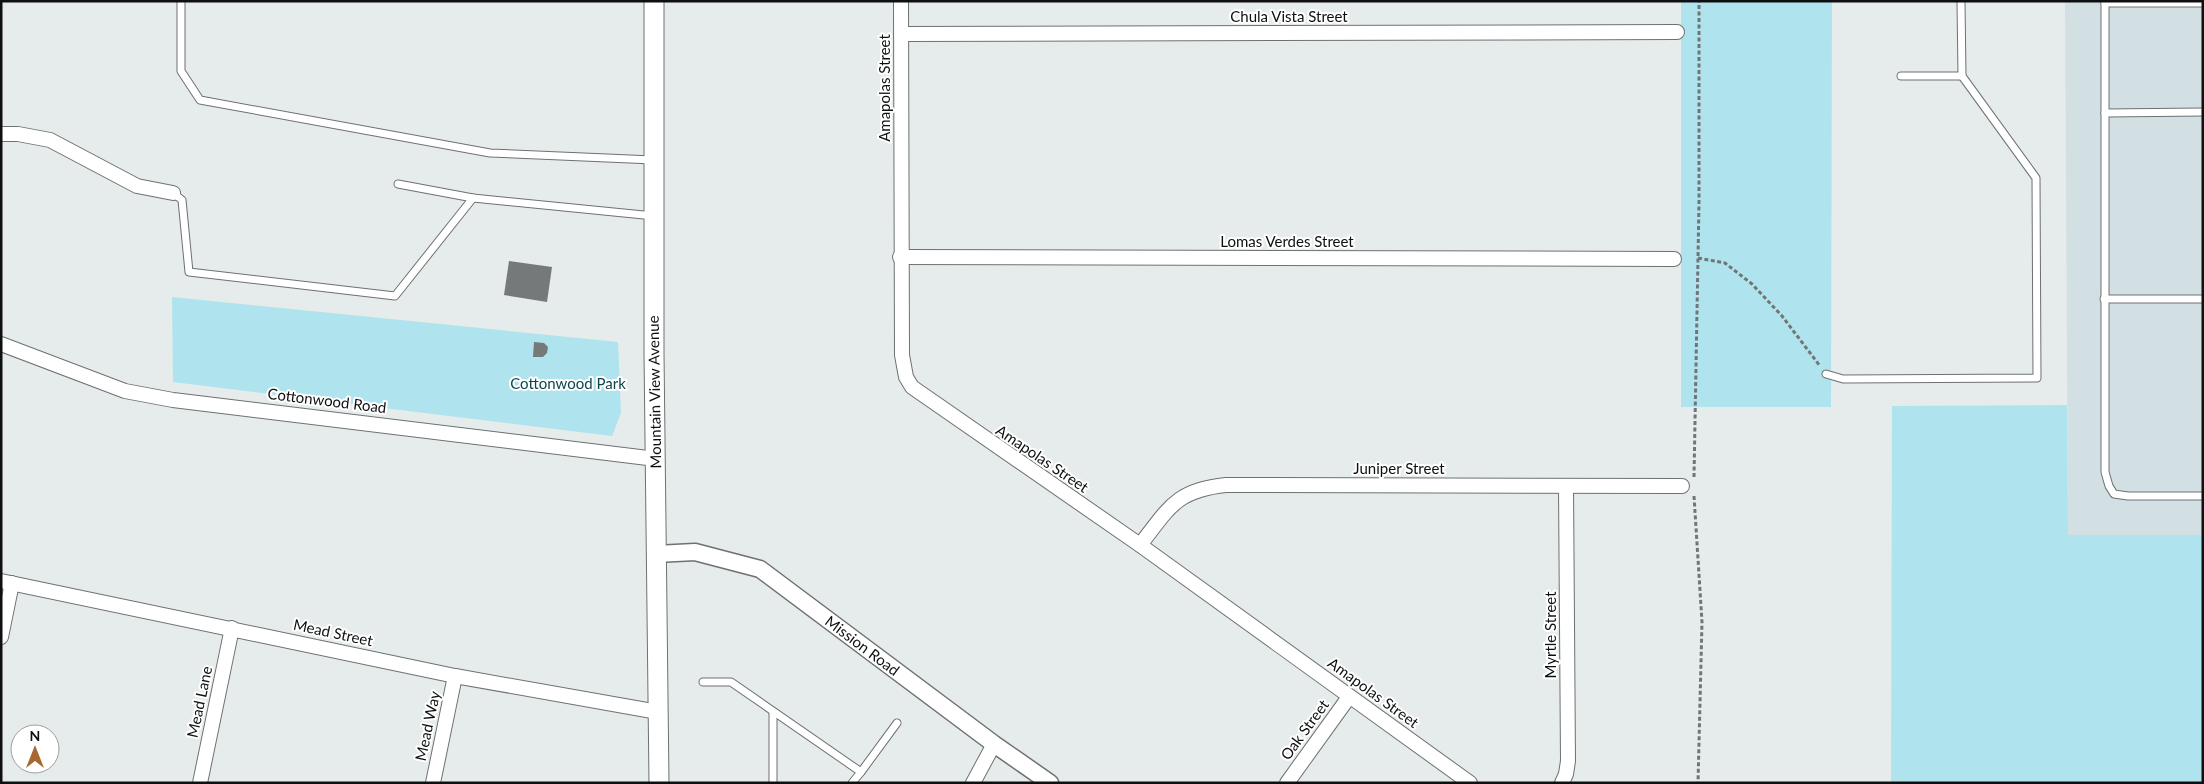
<svg xmlns="http://www.w3.org/2000/svg" width="2204" height="784" viewBox="0 0 2204 784" font-family="Lato,sans-serif">
	<style>
		.built { fill: #d2e0e3 }
		.green { fill: #afe4ee }
		.building { fill: #75797a }
		.lines { fill: none; stroke-linecap: round; stroke-linejoin: round }
		.service-casing { stroke: #6d7172; stroke-width: 9 }
		.minor-casing { stroke: #6d7172; stroke-width: 16 }
		.tertiary-casing { stroke: #6d7172; stroke-width: 19 }
		.secondary-casing { stroke: #6d7172; stroke-width: 21 }
		.path { stroke: #727576; stroke-width: 3; stroke-dasharray: 4 2.5; stroke-linecap: butt }
		.service { stroke: #fff; stroke-width: 7 }
		.minor { stroke: #fff; stroke-width: 14 }
		.tertiary { stroke: #fff; stroke-width: 16 }
		.secondary { stroke: #fff; stroke-width: 19 }
		.labels { text-anchor: middle; stroke-width: 4; stroke-linejoin: round; paint-order: stroke }
		.street-label { font-size: 15px; fill: #0e0f10; stroke: #fff }
		.park-label { font-size: 15px; fill: #0f454d; stroke: #fff }
	</style>
	<rect width="100%" height="100%" fill="#e6ebec"/>
	<path class="built" d="M 2065,1 L 2203,1 L 2203,535 L 2068,535 Z"/>
	<g class="green">
		<path d="M 1681,1 L 1832,1 L 1831,407 L 1681,407 Z"/>
		<path d="M 172,297 L 618,342 L 621,413 L 612,436 L 173,382 Z"/>
		<path d="M 2067,405 L 2068,535 L 2203,535 L 2203,783 L 1891,783 L 1892,406 Z"/>
	</g>
	<g class="building">
		<path d="M 509,261 L 552,267 L 547,302 L 504,295 Z"/>
		<path d="M 534,342 L 544,343 L 548,347 L 547,353 L 543,357 L 533,357 Z"/>
	</g>
	<g class="lines">
		<g class="service-casing">
			<g id="service">
				<path d="M 181,1 L 181,71 L 200,100 L 490,153 L 653,160"/>
				<path d="M 2105,1 L 2105,472 L 2109,486 L 2114,494 L 2128,496 L 2203,496"/>
				<path d="M 2105,3 L 2203,3"/>
				<path d="M 1901,76 L 1962,76"/>
				<path d="M 2105,113 L 2203,112"/>
				<path d="M 398,184 L 473,198"/>
				<path d="M 173,193 L 182,200 L 189,272 L 395,296 L 473,198 L 654,216"/>
				<path d="M 2104,299 L 2203,299"/>
				<path d="M 1826,374 L 1843,379 L 2037,378 L 2036,178 L 1962,76 L 1961,1"/>
				<path d="M 703,682 L 731,682 L 861,772 L 852,783"/>
				<path d="M 773,712 L 773,783"/>
				<path d="M 861,772 L 897,723"/>
			</g>
		</g>
		<g class="minor-casing">
			<g id="minor">
				<path d="M 901,1 L 902,355 L 906,377 L 912,387 L 1140,545 L 1470,783"/>
				<path d="M 901,34 L 1677,32"/>
				<path d="M 1,134 L 18,134 L 50,140 L 137,186 L 173,193"/>
				<path d="M 900,257 L 1674,259"/>
				<path d="M 1,344 L 125,391 L 173,400 L 656,459"/>
				<path d="M 1140,545 C 1169,508 1176,490 1226,485 L 1682,486"/>
				<path d="M 1,581 L 455,676 L 658,712"/>
				<path d="M 1,637 L 12,583"/>
				<path d="M 200,783 L 232,628"/>
				<path d="M 433,783 L 455,676"/>
				<path d="M 973,783 L 994,744"/>
				<path d="M 1287,783 L 1349,697"/>
				<path d="M 1562,783 L 1566,774 L 1568,761 L 1566,486"/>
			</g>
		</g>
		<g class="tertiary-casing">
			<path id="tertiary" d="M 656,554 L 695,552 L 760,569 L 994,744 L 1050,783"/>
		</g>
		<g class="secondary-casing">
			<path id="secondary" d="M 654,1 L 654,353 L 659,783"/>
		</g>
		<g class="path">
			<path d="M 1698,258 L 1725,263 L 1752,284 L 1782,316 L 1820,366"/>
			<path d="M 1694,477 L 1699,202 L 1699,1"/>
			<path d="M 1694,496 L 1702,622 L 1698,783"/>
		</g>
		<use href="#service" class="service"/>
		<use href="#minor" class="minor"/>
		<use href="#tertiary" class="tertiary"/>
		<use href="#secondary" class="secondary"/>
	</g>
	<g class="labels">
		<g class="street-label">
			<text x="1289" y="22">Chula Vista Street</text>
			<text transform="translate(885 88) rotate(-90)" y="5">Amapolas Street</text>
			<text x="1287" y="247">Lomas Verdes Street</text>
			<text transform="translate(655 392) rotate(-91)" y="5">Mountain View Avenue</text>
			<text transform="translate(327 401) rotate(7)" y="5">Cottonwood Road</text>
			<text transform="translate(1042 459) rotate(34)" y="5">Amapolas Street</text>
			<text x="1399" y="474">Juniper Street</text>
			<text transform="translate(333 633) rotate(12)" y="5">Mead Street</text>
			<text transform="translate(1551 635) rotate(-90)" y="5">Myrtle Street</text>
			<text transform="translate(862 646) rotate(37)" y="5">Mission Road</text>
			<text transform="translate(1373 693) rotate(36)" y="5">Amapolas Street</text>
			<text transform="translate(200 702) rotate(-78)" y="5">Mead Lane</text>
			<text transform="translate(428 726) rotate(-78)" y="5">Mead Way</text>
			<text transform="translate(1305 730) rotate(-54)" y="5">Oak Street</text>
		</g>
		<g class="park-label">
			<text x="568" y="389">Cottonwood Park</text>
		</g>
	</g>
	<rect width="2204" height="784" fill="none" stroke="#0e0f10" stroke-width="5"/>
	<g transform="translate(35 749)"><circle r="24" fill="#ffffff" stroke="#9f9f9f"/>
	<path d="M0-4L9 19L0 12L-9 19Z" fill="#a7692f"/>
	<text y="-8" font-size="14" font-weight="bold" text-anchor="middle" fill="#0e0f10">N</text>
	</g>
</svg>
